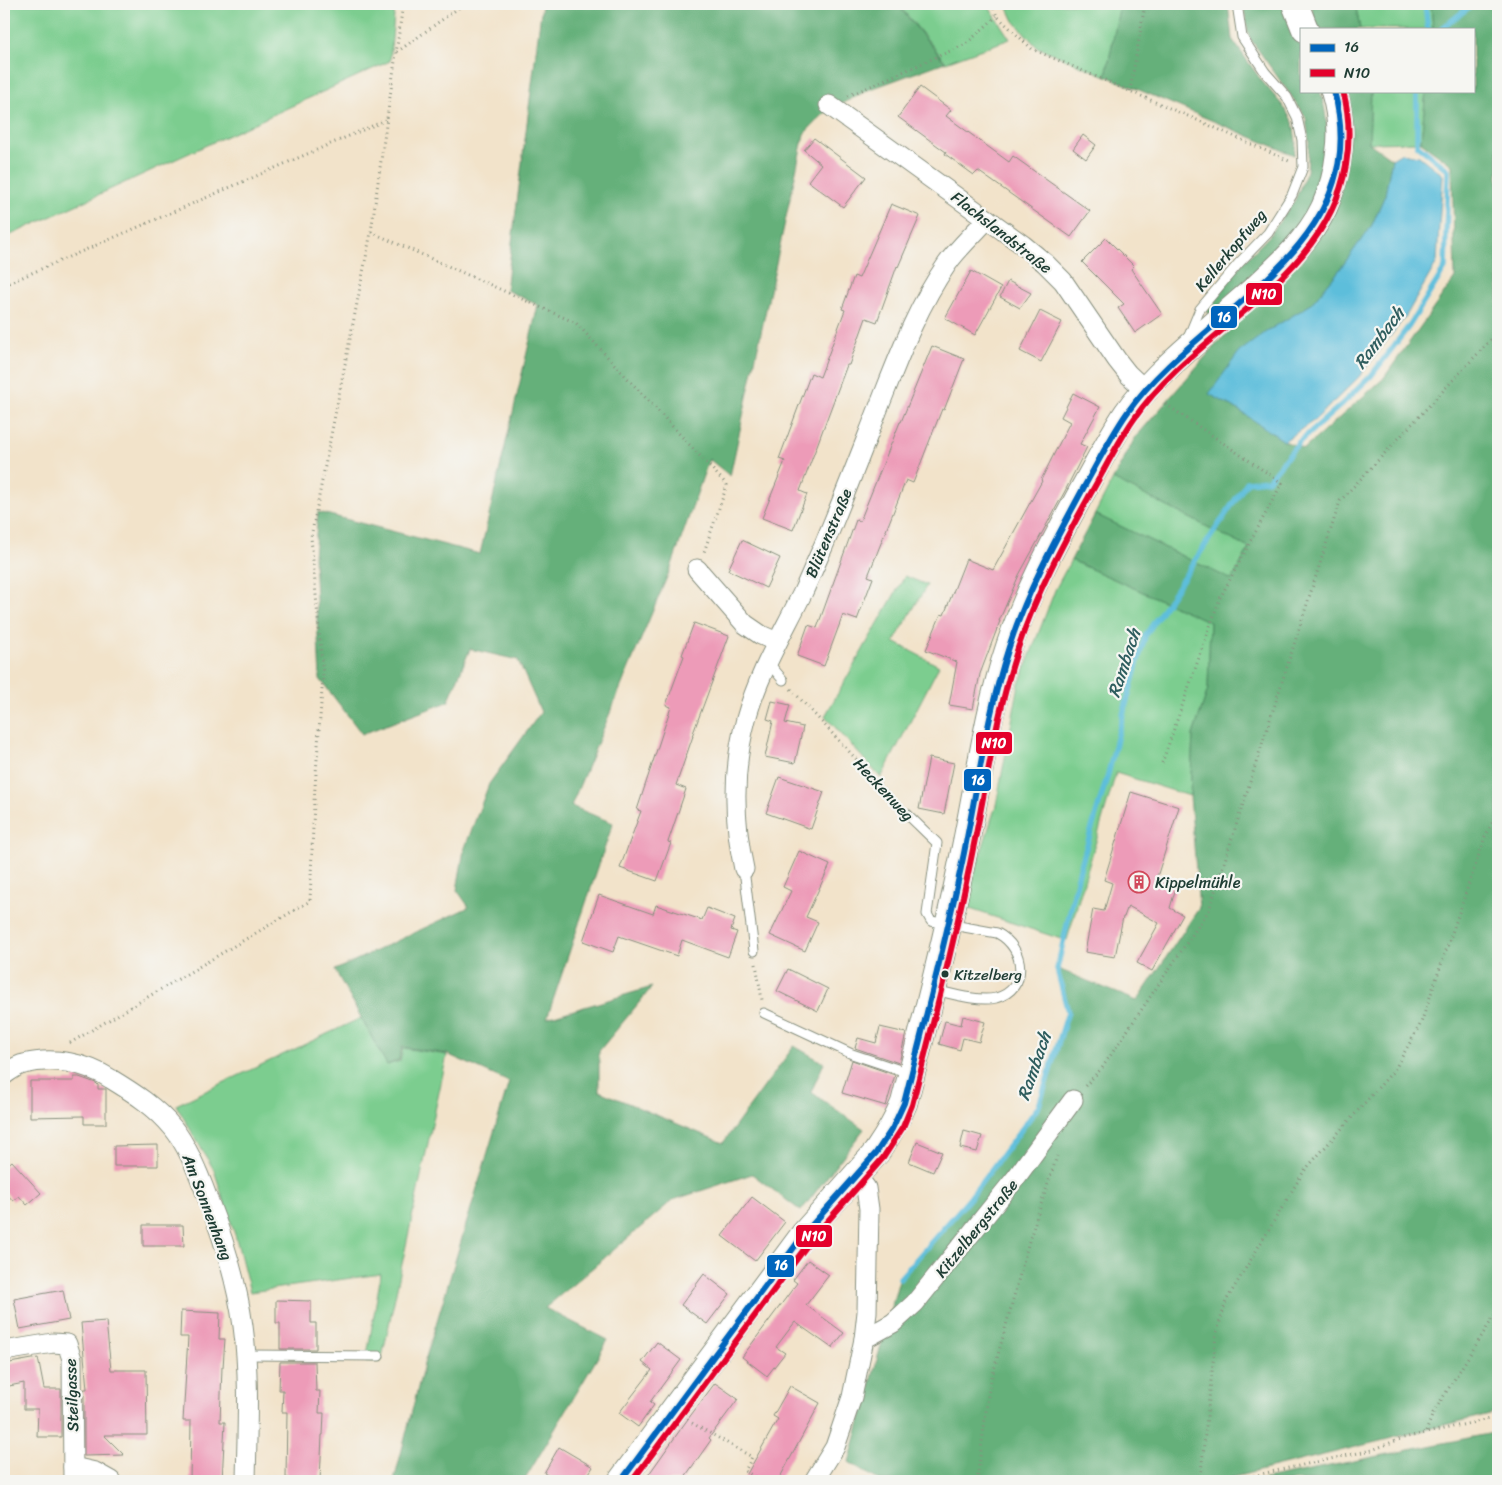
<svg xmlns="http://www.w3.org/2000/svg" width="1502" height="1485" viewBox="0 0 1502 1485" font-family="Sriracha,sans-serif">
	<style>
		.green { fill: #7ccd8f; stroke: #4e8562 }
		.forest { fill: #65b07a; stroke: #427657 }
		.water { fill: #5dbedb; stroke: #3e7e88 }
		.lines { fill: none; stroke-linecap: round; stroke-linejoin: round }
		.stream { stroke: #5dbedb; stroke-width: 5.5 }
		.building { fill: #ed9bb8 }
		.lane-casing { stroke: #88907f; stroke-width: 11 }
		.street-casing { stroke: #88907f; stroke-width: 21 }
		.secondary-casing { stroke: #88907f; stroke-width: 28 }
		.path { stroke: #88907f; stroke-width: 3; stroke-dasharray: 1 4; stroke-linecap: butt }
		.lane { stroke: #fff; stroke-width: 9 }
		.street { stroke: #fff; stroke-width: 19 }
		.secondary { stroke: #fff; stroke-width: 26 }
		.bus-1-casing { stroke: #f6f6f2; stroke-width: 10 }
		.bus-2-casing { stroke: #f6f6f2; stroke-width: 10 }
		.bus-1 { stroke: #0065bd; stroke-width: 6 }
		.bus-2 { stroke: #e4002b; stroke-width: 6 }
		.bus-dot { fill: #1f3d34; stroke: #f6f6f2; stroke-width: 2 }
		.labels { text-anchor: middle; stroke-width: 4.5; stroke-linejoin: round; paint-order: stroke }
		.bus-label { font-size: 15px; fill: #1f3d34; stroke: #f6f6f2; text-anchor: start }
		.street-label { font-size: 16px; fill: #1f3d34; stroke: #f6f6f2 }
		.poi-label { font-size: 16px; fill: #1f3d34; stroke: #f6f6f2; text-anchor: start }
		.water-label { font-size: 18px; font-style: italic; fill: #2e5d5e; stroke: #f6f6f2 }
		.line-badge { stroke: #f6f6f2; stroke-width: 2 }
		.badge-label { font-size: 14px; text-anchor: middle; font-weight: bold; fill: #fff }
	</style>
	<rect width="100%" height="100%" fill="#f6f6f2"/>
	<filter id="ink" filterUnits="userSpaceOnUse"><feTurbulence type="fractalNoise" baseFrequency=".02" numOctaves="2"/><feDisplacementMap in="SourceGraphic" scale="10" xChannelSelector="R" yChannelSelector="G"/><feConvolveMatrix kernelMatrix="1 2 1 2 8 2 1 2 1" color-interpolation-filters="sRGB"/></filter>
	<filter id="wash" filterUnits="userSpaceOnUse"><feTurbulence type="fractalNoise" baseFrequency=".0096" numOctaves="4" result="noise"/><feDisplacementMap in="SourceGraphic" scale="20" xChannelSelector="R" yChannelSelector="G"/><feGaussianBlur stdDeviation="1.12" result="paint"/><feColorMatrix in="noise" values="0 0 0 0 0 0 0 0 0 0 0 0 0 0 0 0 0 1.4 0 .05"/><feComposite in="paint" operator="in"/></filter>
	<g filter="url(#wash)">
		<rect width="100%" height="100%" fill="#f2e3ca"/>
		<g class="green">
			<path d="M 4,4 L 395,4 L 390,61 L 4,238 Z"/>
			<path d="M 901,4 L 987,4 L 1010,39 L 946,62 L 901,8 Z"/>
			<path d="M 1006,4 L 1120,4 L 1106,76 L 1037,47 L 1014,21 Z"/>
			<path d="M 1353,4 L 1431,4 L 1433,29 L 1360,29 L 1356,8 Z"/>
			<path d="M 1371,91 L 1426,91 L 1421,142 L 1369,143 Z"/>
			<path d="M 1113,479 L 1249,548 L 1232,580 L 1095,514 Z"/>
			<path d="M 1071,560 L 1210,622 L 1208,689 L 1193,735 L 1190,796 L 1116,773 L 1067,940 L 1061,939 L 964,907 L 996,805 L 1019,684 L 1055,590 Z"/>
			<path d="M 905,576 L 927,585 L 894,642 L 939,666 L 881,778 L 825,716 Z"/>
			<path d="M 361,1018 L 387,1065 L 400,1061 L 403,1048 L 447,1055 L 381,1362 L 366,1361 L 381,1274 L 250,1292 L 236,1238 L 214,1170 L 176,1105 Z"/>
		</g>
		<g class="forest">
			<path d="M 542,4 L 901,4 L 901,9 L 945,62 L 868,90 L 823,114 L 804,134 L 730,476 L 709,459 L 672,565 L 571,806 L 613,823 L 547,1018 L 652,987 L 599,1051 L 599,1091 L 723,1143 L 794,1046 L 824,1063 L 811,1092 L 864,1129 L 801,1211 L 752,1174 L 673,1200 L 545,1308 L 608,1340 L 524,1481 L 394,1481 L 424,1364 L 509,1082 L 447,1054 L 402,1047 L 399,1060 L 387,1065 L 335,970 L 469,907 L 457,890 L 464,850 L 489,784 L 541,712 L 518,660 L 470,649 L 448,702 L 362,734 L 320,679 L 314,556 L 318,512 L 480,554 L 538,305 L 506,290 Z"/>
			<path d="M 1120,4 L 1228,4 L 1232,39 L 1261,80 L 1283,106 L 1293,122 L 1296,142 L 1294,155 L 1106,76 Z"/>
			<path d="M 1243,4 L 1283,4 L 1288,20 L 1301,47 L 1301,91 L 1320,91 C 1335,136 1325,186 1299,225 C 1289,240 1275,252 1262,265 C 1245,282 1228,298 1211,315 L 1207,312 L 1238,268 L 1269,236 L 1295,200 L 1307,171 L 1309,142 L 1306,118 L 1294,100 L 1249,37 Z"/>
			<path d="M 1311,4 L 1353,4 L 1356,8 L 1360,29 L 1319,29 L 1314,17 Z"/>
			<path d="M 1431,4 L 1498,4 L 1498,1412 L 1218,1481 L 880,1481 L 849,1462 L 900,1276 L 973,1198 L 1041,1106 L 1070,1011 L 1058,969 L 1137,1001 L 1199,908 L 1190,796 L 1193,735 L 1208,689 L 1210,622 L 1071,560 L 1095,514 L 1232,580 L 1249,548 L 1113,479 L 1135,438 L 1219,341 L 1303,259 L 1343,91 L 1371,91 L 1369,143 L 1392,159 L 1385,195 L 1372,225 L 1338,272 L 1310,305 L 1266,332 L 1210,394 L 1237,409 L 1284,441 L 1304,449 L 1383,379 L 1455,278 L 1452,165 L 1421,142 L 1426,91 L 1473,91 L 1473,29 L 1433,29 Z"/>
			<path d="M 1498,1432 L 1498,1481 L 1255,1481 Z"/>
		</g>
		<path class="water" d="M 1402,153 L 1419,156 L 1443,175 L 1439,225 L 1437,262 L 1406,316 L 1358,378 L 1315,420 L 1284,441 L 1237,409 L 1209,394 L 1239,352 L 1266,332 L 1310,305 L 1338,272 L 1372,225 L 1385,195 L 1392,159 Z"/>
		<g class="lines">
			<g class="stream">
				<path d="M 1425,4 L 1428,29"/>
				<path d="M 1441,29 L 1473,4"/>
				<path d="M 900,1278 L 970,1198 L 1039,1106 L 1068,1012 L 1057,969 L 1079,872 L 1108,774 L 1124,711 L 1145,636 L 1247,482 L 1268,480 L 1299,442 L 1342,404 L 1371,376 L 1409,326 L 1445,268 L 1448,170 L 1417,145 L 1417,91"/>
			</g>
		</g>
		<g id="blocks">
			<g class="building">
				<path d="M 920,87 L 951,110 L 946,116 L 1009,162 L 1013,156 L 1090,211 L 1071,237 L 978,171 L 974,175 L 945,154 L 946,152 L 898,117 Z"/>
				<path d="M 1083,135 L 1096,145 L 1086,159 L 1073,149 Z"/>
				<path d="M 814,138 L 866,177 L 843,207 L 808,181 L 821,164 L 804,150 Z"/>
				<path d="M 891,204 L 920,216 L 898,267 L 897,266 L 877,322 L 866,318 L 849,365 L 847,365 L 800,491 L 807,494 L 793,530 L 762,518 L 785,461 L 779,459 L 811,373 L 820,377 L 845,310 L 842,309 L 854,276 L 859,278 Z"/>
				<path d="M 1106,238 L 1134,266 L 1131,269 L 1162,314 L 1135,333 L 1118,308 L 1124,304 L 1082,262 Z"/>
				<path d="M 971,271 L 1001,288 L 975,335 L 945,318 Z"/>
				<path d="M 1008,281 L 1031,293 L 1020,308 L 1000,297 Z"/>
				<path d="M 1040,311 L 1062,322 L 1041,362 L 1020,351 Z"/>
				<path d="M 932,346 L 964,359 L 944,410 L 942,409 L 913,483 L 906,480 L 868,576 L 873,578 L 857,620 L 843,615 L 824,666 L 797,656 L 808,625 L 817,628 L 856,520 L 860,521 L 900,422 L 901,422 Z"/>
				<path d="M 1073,393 L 1100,407 L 1080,444 L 1087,447 L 1065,491 L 1019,575 L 999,621 L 1000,621 L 980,674 L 973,709 L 949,705 L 957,662 L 926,650 L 941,614 L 944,615 L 966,559 L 993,570 L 1042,481 L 1041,480 L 1070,422 L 1061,417 Z"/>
				<path d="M 742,540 L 780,558 L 766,588 L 728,570 Z"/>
				<path d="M 694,623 L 729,636 L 692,736 L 693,736 L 676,785 L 686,789 L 668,842 L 671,843 L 657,881 L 620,868 L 641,811 L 637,810 L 671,707 L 666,705 L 684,656 L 682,655 Z"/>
				<path d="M 772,701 L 790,705 L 785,723 L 803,727 L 795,763 L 765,757 L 773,721 L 767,719 Z"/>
				<path d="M 929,758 L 954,763 L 944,814 L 919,809 Z"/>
				<path d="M 779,777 L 824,792 L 811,829 L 766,813 Z"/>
				<path d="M 1131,792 L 1179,807 L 1157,877 L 1177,884 L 1170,908 L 1183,915 L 1152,971 L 1137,963 L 1159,923 L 1128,906 L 1124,917 L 1123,917 L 1115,957 L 1085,952 L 1093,909 L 1104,911 L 1112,883 L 1104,880 Z"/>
				<path d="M 799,851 L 830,865 L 806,917 L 818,922 L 805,951 L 770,935 L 791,891 L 783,887 Z"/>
				<path d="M 599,895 L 653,914 L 656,905 L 702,920 L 707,908 L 735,919 L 731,930 L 737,932 L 728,957 L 682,940 L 677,956 L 619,936 L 613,952 L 583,941 Z"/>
				<path d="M 788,969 L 828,989 L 818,1011 L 777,991 Z"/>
				<path d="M 963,1016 L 985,1022 L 979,1042 L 963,1038 L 960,1050 L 939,1044 L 945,1021 L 961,1025 Z"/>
				<path d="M 880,1027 L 906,1033 L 899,1063 L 855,1048 L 858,1038 L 876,1043 Z"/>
				<path d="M 852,1060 L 895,1075 L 886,1106 L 842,1093 Z"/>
				<path d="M 74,1077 L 79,1077 L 96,1083 L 98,1085 L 98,1089 L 106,1089 L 106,1124 L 84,1124 L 84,1116 L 30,1117 L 30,1081 L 74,1081 Z"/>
				<path d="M 964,1131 L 982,1136 L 977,1152 L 960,1148 Z"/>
				<path d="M 917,1142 L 942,1152 L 933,1172 L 909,1162 Z"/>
				<path d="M 158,1145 L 158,1166 L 114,1166 L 114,1146 Z"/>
				<path d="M 12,1161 L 41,1193 L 27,1205 L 19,1196 L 13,1201 L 4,1190 L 4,1168 Z"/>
				<path d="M 752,1197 L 785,1222 L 755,1261 L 722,1236 Z"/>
				<path d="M 143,1225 L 183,1225 L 184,1246 L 143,1246 Z"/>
				<path d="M 808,1260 L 829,1275 L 806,1305 L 844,1333 L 832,1348 L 795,1322 L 776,1347 L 785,1353 L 767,1376 L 742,1357 L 797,1283 L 793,1280 Z"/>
				<path d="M 704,1274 L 730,1294 L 707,1324 L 681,1305 Z"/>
				<path d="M 63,1290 L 69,1320 L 20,1329 L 14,1299 Z"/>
				<path d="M 276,1300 L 311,1301 L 311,1323 L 316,1323 L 316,1349 L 280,1349 L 280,1323 L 276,1323 Z"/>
				<path d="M 181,1311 L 220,1313 L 219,1339 L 225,1339 L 223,1367 L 222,1367 L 220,1422 L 225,1422 L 222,1481 L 190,1481 L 191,1421 L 183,1421 L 188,1337 L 180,1337 Z"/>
				<path d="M 106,1321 L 111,1370 L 146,1370 L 147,1435 L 104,1435 L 124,1455 L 84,1456 L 84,1389 L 87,1389 L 81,1323 Z"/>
				<path d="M 657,1342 L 681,1360 L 650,1402 L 654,1405 L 638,1427 L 619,1413 L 652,1370 L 642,1362 Z"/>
				<path d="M 38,1358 L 44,1389 L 61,1389 L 61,1437 L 37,1437 L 38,1409 L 24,1409 L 24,1383 L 4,1387 L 4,1364 Z"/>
				<path d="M 280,1362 L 315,1362 L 316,1391 L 320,1391 L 319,1413 L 324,1413 L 323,1435 L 322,1435 L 320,1481 L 289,1481 L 289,1478 L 286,1478 L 287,1412 L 282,1412 L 283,1390 L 279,1390 Z"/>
				<path d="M 715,1383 L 738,1399 L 709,1438 L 711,1440 L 682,1481 L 644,1481 L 685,1423 Z"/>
				<path d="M 790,1386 L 820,1403 L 778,1481 L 743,1481 L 778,1419 L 773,1416 Z"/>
				<path d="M 559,1447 L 593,1467 L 584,1481 L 558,1481 L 544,1473 Z"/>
			</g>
		</g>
	</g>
	<g filter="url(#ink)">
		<use href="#blocks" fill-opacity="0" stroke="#88907f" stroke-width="1"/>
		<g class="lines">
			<g class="lane-casing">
				<g id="lane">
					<path d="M 1188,338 L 1200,309 L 1239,263 L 1268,233 L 1292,195 L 1303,167 L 1302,140 L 1297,117 L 1287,97 L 1265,72 L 1242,37 L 1237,4"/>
					<path d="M 767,661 L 783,680"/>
					<path d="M 906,813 L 937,843 L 927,914 L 931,921 L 997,933 C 1026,948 1029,989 996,998 C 979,1002 952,994 935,990"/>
					<path d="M 744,869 L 754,951"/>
					<path d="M 764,1013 L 852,1054 L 909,1073"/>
					<path d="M 245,1355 L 379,1356"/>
				</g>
			</g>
			<g class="street-casing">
				<g id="street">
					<path d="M 829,105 L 1023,245 L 1045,263 L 1063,281 L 1117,360 L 1128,374 L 1145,390"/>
					<path d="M 697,569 L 745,624 L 761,635 L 777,642"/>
					<path d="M 744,869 C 733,819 733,768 746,719 C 759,672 782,635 803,592 C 810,577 816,562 823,547 C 845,495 865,442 886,389 C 903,346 920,303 947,264 C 958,248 974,234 987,219"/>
					<path d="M 4,1075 C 10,1071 17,1065 24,1064 C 53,1056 86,1063 111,1079 C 134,1093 156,1107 173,1128 C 187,1145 200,1177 208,1199 C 224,1240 237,1282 243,1326 C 250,1377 247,1430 246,1481"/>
					<path d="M 864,1339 L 893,1323 L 915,1303 L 1015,1179 L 1073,1100"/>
					<path d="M 4,1351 L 53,1343 L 67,1344 L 72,1359 L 73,1481"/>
					<path d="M 73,1467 L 95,1472 L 111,1481"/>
					<path d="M 814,1481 L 835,1447 L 852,1397 L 864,1339 L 867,1312 L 869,1209 L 866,1188 L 856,1175"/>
				</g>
			</g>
			<g class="secondary-casing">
				<g id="secondary">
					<path d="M 1295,4 L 1305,29"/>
					<path d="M 621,1481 L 804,1234 L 876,1153 C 887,1137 897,1121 904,1103 C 926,1018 948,933 965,847 C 979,780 987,712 1009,647 C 1026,594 1053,545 1079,497 C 1095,469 1109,440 1127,413 C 1146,386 1170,364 1194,343 C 1214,325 1234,307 1254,290 C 1280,266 1308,241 1324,208 C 1332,190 1337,172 1339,153 C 1342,133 1340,111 1334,91"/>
				</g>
			</g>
			<g class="path">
				<path d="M 992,4 L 997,16 L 1032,49 L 1211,126 L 1289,161"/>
				<path d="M 397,52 L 464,4"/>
				<path d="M 1130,91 L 1145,4"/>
				<path d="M 848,96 L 966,44 L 997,16"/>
				<path d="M 371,232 L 576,323 L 727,485 L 704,552"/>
				<path d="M 4,285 L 386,120"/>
				<path d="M 791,689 L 897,803"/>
				<path d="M 1162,763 L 1220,598 L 1282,483 L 1164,403"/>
				<path d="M 756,964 L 762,1000"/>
				<path d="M 70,1043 L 310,901 L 314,801 L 323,676 L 311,537 L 371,232 L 403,4"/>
				<path d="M 1085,1086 L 1102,1068 L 1209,910 L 1340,501 L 1498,332"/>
				<path d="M 692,1423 L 752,1457 L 745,1471 L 761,1481"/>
				<path d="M 1426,1432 L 1433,1413 L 1498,1310"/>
				<path d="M 977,1481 L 989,1388 L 1029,1241 L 1057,1156"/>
				<path d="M 1200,1481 L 1216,1335 L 1226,1301 L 1304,1171 L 1395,1069 L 1421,1023 L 1485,837 L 1498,811"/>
				<path d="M 1229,1481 L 1372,1450 L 1403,1438 L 1498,1417"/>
			</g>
			<use href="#lane" class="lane"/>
			<use href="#street" class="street"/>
			<use href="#secondary" class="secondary"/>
			<g class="bus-1-casing">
				<path id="bus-1" d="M 621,1481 L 804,1234 L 876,1153 L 892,1129 L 904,1103 C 925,1020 947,937 964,853 C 978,784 987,714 1009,647 C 1027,591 1056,539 1084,487 C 1098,462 1111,436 1127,413 C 1200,308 1377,249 1334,91"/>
			</g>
			<g class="bus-2-casing">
				<path id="bus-2" d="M 632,1481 L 811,1240 L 883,1158 L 903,1127 L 912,1105 C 934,1020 956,935 973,849 C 987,782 996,714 1018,648 C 1036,594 1063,543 1091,493 C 1105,469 1117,443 1134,419 C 1195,329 1327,280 1346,165 C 1350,140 1350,116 1343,91"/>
			</g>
			<use href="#bus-1" class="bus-1"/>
			<use href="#bus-2" class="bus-2"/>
		</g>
	</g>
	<defs>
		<g id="building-ring" transform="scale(1.125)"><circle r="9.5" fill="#f6f6f2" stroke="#d1495b" stroke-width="1.5"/><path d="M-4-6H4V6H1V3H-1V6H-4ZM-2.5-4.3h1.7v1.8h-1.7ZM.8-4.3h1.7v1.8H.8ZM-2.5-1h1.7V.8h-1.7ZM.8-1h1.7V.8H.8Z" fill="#d1495b"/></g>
	</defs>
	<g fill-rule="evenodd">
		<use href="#building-ring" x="1139" y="882"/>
	</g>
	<circle class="bus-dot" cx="945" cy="974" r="4.5"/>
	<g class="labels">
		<g class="bus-label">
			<text x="954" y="980">Kitzelberg</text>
		</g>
		<g class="street-label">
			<text transform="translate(1002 232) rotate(38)" y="6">Flachslandstraße</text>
			<text transform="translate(1230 250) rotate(-50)" y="6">Kellerkopfweg</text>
			<text transform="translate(828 533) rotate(-67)" y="6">Blütenstraße</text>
			<text transform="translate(884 789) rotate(47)" y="6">Heckenweg</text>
			<text transform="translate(208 1207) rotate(69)" y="6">Am Sonnenhang</text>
			<text transform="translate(976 1228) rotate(-51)" y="6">Kitzelbergstraße</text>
			<text transform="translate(71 1395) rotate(-92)" y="6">Steilgasse</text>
		</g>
		<g class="poi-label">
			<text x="1155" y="888">Kippelmühle</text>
		</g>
		<g class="water-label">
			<text transform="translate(1379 338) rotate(-53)" y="6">Rambach</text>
			<text transform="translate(1124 663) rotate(-72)" y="6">Rambach</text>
			<text transform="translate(1034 1066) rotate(-71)" y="6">Rambach</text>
		</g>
	</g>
	<g class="line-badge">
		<rect x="1245" y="282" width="38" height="24" rx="5" fill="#e4002b"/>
		<rect x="1210" y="305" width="28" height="24" rx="5" fill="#0065bd"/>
		<rect x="975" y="731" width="38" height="24" rx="5" fill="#e4002b"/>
		<rect x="963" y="768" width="29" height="24" rx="5" fill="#0065bd"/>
		<rect x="795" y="1224" width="38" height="24" rx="5" fill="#e4002b"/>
		<rect x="766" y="1254" width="29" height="24" rx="5" fill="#0065bd"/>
	</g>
	<g class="badge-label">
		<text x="1264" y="299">N10</text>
		<text x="1224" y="322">16</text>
		<text x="994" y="748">N10</text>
		<text x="978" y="785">16</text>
		<text x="814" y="1241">N10</text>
		<text x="781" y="1270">16</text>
	</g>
	<rect width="1502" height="1485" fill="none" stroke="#f6f6f2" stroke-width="20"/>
	<rect x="1300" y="28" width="175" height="65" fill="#f6f6f2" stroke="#a0aca6"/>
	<rect x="1310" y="44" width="25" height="8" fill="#0065bd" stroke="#a0aca6"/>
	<text x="1344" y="52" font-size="15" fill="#1f3d34">16</text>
	<rect x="1310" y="69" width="25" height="8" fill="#e4002b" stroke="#a0aca6"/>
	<text x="1344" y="78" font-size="15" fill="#1f3d34">N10</text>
</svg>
